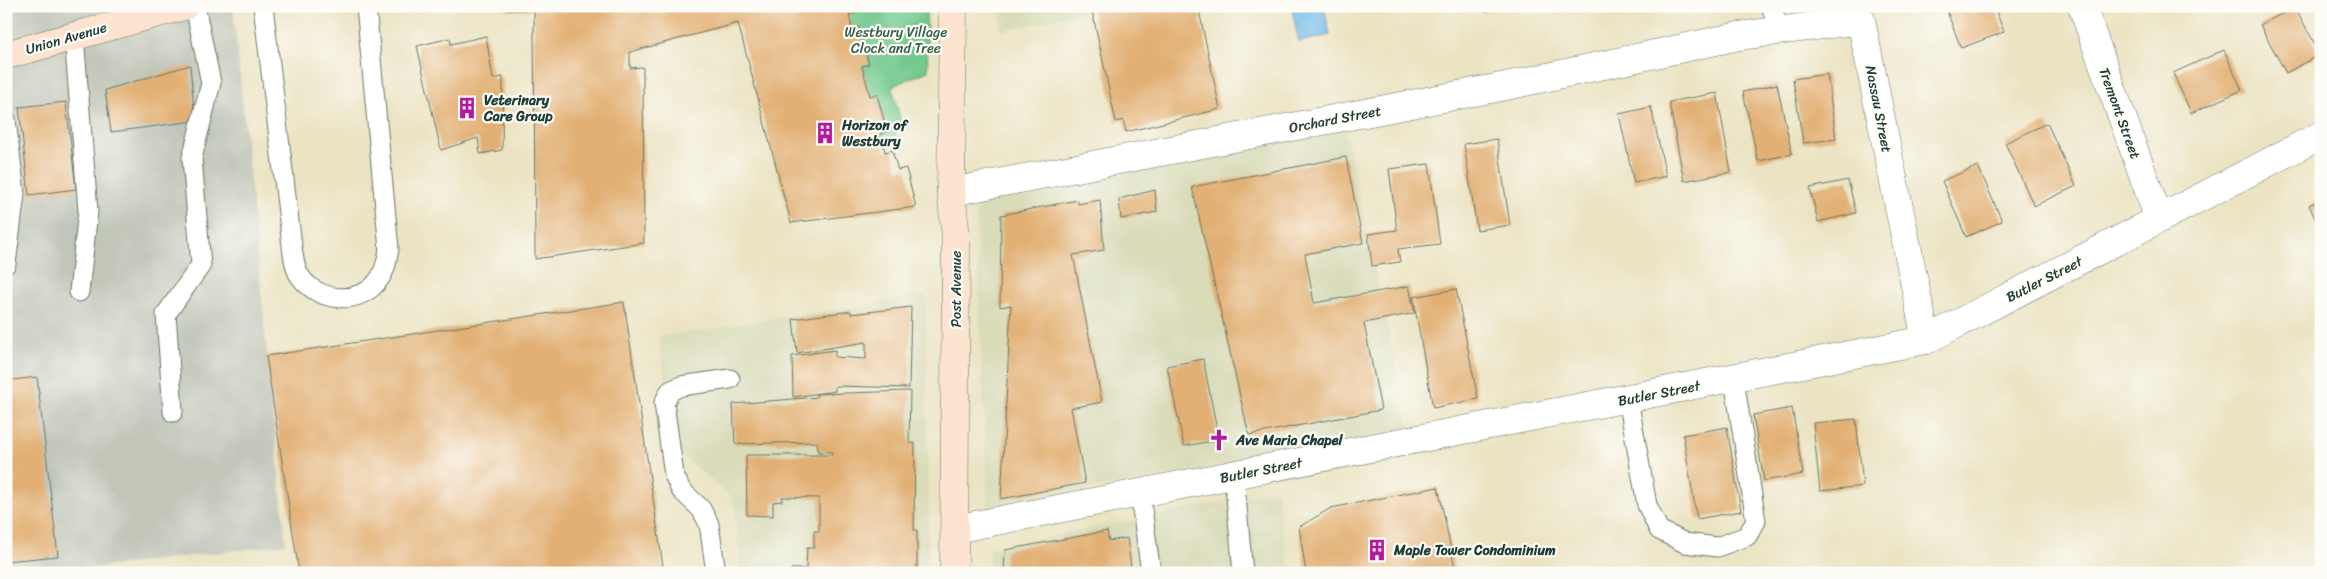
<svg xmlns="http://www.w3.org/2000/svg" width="2327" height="579" viewBox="0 0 2327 579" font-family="Sriracha,sans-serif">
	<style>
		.built { fill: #d9dbb9 }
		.industrial { fill: #c2c6b9 }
		.green { fill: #74c98e; stroke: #4a8361 }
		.water { fill: #71b9e9; stroke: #487b8e }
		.building { fill: #e2b074 }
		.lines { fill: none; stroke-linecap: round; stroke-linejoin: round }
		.service-casing { stroke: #676; stroke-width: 21 }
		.minor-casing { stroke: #676; stroke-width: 29 }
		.secondary-casing { stroke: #676; stroke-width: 29 }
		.path { stroke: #676; stroke-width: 3; stroke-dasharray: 1 4; stroke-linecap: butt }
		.service { stroke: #fff; stroke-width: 19 }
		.minor { stroke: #fff; stroke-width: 28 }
		.secondary { stroke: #fde4d1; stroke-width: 28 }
		.labels { text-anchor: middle; stroke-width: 4.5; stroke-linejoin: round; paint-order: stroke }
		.park-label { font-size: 14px; fill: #34604a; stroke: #fdfcf7 }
		.street-label { font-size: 14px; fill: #1f3d34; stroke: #fdfcf7 }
		.poi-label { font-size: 14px; font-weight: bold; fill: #1f3d34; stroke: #fdfcf7; text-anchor: start }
	</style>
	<rect width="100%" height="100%" fill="#fdfcf7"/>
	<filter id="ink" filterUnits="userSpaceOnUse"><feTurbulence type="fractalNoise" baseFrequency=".02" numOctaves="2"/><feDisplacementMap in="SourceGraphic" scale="10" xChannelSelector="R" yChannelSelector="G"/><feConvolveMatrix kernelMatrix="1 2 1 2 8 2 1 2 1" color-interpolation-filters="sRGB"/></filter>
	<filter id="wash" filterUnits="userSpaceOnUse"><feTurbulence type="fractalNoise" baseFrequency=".0096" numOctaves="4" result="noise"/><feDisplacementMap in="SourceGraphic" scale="20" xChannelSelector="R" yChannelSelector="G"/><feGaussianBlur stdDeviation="1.12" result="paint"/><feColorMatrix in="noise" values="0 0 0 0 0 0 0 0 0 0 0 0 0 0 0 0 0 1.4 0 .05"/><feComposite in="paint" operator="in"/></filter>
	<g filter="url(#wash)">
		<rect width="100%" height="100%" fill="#ebe3c2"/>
		<g class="built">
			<path d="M 1000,6 L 1080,6 L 1081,13 L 1001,31 Z"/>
			<path d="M 1344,127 L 1410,431 L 988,508 L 975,200 Z"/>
			<path d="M 926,295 L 929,573 L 741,573 L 733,499 L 679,452 L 658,337 Z"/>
			<path d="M 1277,491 L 1289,573 L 990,573 L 990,549 Z"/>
		</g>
		<path class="industrial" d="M 6,6 L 233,6 L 286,544 L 54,573 L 6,573 Z"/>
		<path class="green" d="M 853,6 L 926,6 L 928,71 L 892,86 L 901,123 L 895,136 L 882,140 L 880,134 L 887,132 L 877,94 L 870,96 L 862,66 L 869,63 L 859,27 L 852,29 L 849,15 L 855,13 Z"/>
		<path class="water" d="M 1291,6 L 1324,6 L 1330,35 L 1299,42 Z"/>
		<g id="blocks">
			<g class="building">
				<path d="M 506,6 L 853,6 L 855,13 L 849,15 L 852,29 L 859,27 L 869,64 L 862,66 L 870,96 L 877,94 L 887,132 L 880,134 L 885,152 L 892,150 L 898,170 L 906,168 L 916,207 L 791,223 L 738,23 L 630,52 L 630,68 L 643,67 L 644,243 L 535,259 L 534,10 L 506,10 Z"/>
				<path d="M 1091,6 L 1198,6 L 1220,109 L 1126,132 L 1123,120 L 1116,122 Z"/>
				<path d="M 1469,6 L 1488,6 L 1487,12 Z"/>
				<path d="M 1945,6 L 1994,6 L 2004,32 L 1961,48 Z"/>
				<path d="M 2295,7 L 2320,54 L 2286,73 L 2260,25 Z"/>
				<path d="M 486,36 L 493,79 L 503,77 L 502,150 L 480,154 L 478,138 L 441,150 L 417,46 L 450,38 L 451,44 Z"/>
				<path d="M 2224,50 L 2242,90 L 2191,113 L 2173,73 Z"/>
				<path d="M 190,65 L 195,121 L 111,132 L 105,90 Z"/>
				<path d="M 1827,74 L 1836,139 L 1803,143 L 1793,79 Z"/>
				<path d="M 1777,84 L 1792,154 L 1758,161 L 1743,92 Z"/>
				<path d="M 1717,93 L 1731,172 L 1684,181 L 1669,102 Z"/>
				<path d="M 66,102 L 76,189 L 29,195 L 19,107 Z"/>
				<path d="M 1651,107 L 1666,176 L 1634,183 L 1619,114 Z"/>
				<path d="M 2047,123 L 2076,186 L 2034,206 L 2005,143 Z"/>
				<path d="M 1497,139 L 1510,225 L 1477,230 L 1464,144 Z"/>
				<path d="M 1346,157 L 1363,243 L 1305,254 L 1314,303 L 1409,286 L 1415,313 L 1364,323 L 1381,410 L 1249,435 L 1192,187 Z"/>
				<path d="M 1429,164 L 1440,244 L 1398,249 L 1400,262 L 1372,266 L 1368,234 L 1397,230 L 1389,169 Z"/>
				<path d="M 1978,166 L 2002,221 L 1966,237 L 1942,181 Z"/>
				<path d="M 1848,180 L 1856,213 L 1818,222 L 1810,188 Z"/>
				<path d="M 1155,190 L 1157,212 L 1121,219 L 1119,199 Z"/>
				<path d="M 1078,200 L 1078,204 L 1100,200 L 1104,250 L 1073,255 L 1102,402 L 1071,408 L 1085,483 L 1001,499 L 1011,305 L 1000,307 L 1001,215 Z"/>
				<path d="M 2321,200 L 2321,232 L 2309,205 Z"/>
				<path d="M 1456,289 L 1478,399 L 1433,408 L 1413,297 Z"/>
				<path d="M 624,302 L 664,573 L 299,573 L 266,356 Z"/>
				<path d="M 911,307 L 909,388 L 835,386 L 835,391 L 793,397 L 792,356 L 835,350 L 835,357 L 866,359 L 866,342 L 797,353 L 793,319 L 851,311 L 851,314 Z"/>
				<path d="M 1203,359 L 1219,440 L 1184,446 L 1167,366 Z"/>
				<path d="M 37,377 L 58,556 L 6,561 L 6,381 Z"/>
				<path d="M 910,391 L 909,443 L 915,443 L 914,530 L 917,530 L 917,573 L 791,573 L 791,569 L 806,569 L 807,548 L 814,548 L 814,531 L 819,531 L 819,498 L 782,497 L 782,501 L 773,502 L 773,516 L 747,515 L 746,455 L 832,455 L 832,452 L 818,452 L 817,442 L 735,444 L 733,404 L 817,397 L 816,394 Z"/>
				<path d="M 1792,408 L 1803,474 L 1764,481 L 1753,415 Z"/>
				<path d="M 1856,419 L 1863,486 L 1820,491 L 1813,423 Z"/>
				<path d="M 1727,427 L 1741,511 L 1697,519 L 1683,435 Z"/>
				<path d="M 1438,487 L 1456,573 L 1306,573 L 1299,527 L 1331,508 Z"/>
				<path d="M 1107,531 L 1109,541 L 1127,538 L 1131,567 L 1099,573 L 1004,573 L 1005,550 Z"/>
			</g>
		</g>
	</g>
	<g filter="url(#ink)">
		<use href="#blocks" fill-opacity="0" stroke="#676" stroke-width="1"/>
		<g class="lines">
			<g class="service-casing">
				<g id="service">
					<path d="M 263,6 L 293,254 C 294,260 295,267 298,273 C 314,302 361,308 380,278 C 386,269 387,260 389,249 L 366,6"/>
					<path d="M 1771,6 L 1780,31"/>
					<path d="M 74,36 L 88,211 L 79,292"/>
					<path d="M 6,120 L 15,194 L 6,264"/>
					<path d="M 1628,399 L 1647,505 L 1659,530 L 1685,543 L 1717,547 L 1747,536 L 1756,521 L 1734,379"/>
					<path d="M 173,412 L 166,314 L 201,265 L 192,158 L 211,83 L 195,6"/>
					<path d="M 1234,475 L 1243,573"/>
					<path d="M 1140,494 L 1151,573"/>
					<path d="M 716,573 L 709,524 L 701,509 L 681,490 L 674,475 L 664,403 L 670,391 L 681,386 L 730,379"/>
				</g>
			</g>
			<g class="minor-casing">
				<g id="minor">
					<path d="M 2082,6 L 2159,219"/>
					<path d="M 951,192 L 1506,86 L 1739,36 L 1861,20 L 1926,340"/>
					<path d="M 955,529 L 1926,340 L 2321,135"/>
				</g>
			</g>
			<g class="secondary-casing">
				<g id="secondary">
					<path d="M 953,6 L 951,192 L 956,237 L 954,573"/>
					<path d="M 6,55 L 184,6"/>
				</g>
			</g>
			<path class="path" d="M 13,6 L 19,6"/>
			<use href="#service" class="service"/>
			<use href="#minor" class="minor"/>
			<use href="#secondary" class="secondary"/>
		</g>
	</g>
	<defs>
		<g id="building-bare" transform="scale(1.725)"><path d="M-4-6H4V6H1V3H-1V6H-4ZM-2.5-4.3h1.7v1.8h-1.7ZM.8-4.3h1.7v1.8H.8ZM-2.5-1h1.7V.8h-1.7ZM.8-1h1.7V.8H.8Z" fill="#b5179e" stroke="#fdfcf7" stroke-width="2.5" paint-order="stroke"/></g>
		<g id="church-bare" transform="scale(1.725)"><path d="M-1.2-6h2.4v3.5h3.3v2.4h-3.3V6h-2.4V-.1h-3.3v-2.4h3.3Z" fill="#b5179e" stroke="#fdfcf7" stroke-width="2.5" paint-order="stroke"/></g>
	</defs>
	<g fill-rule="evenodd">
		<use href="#building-bare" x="467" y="108"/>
		<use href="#building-bare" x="825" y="133"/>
		<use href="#church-bare" x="1219" y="440"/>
		<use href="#building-bare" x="1377" y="550"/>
	</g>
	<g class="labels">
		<g class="park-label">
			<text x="896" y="37">Westbury Village<tspan x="896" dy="16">Clock and Tree</tspan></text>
		</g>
		<g class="street-label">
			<text transform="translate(66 38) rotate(-16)" y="5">Union Avenue</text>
			<text transform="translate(1879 109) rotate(79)" y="5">Nassau Street</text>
			<text transform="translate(2120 113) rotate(70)" y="5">Tremont Street</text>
			<text transform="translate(1335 119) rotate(-11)" y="5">Orchard Street</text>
			<text transform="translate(2044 279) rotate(-27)" y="5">Butler Street</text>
			<text transform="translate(956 289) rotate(-90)" y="5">Post Avenue</text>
			<text transform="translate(1659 393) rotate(-11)" y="5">Butler Street</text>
			<text transform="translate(1261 470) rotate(-11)" y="5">Butler Street</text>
		</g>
		<g class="poi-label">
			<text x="484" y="105">Veterinary<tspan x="484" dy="16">Care Group</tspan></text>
			<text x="842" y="130">Horizon of<tspan x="842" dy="16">Westbury</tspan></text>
			<text x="1236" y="445">Ave Maria Chapel</text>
			<text x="1394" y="555">Maple Tower Condominium</text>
		</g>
	</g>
	<rect width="2327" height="579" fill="none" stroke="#fdfcf7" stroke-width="25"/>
</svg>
